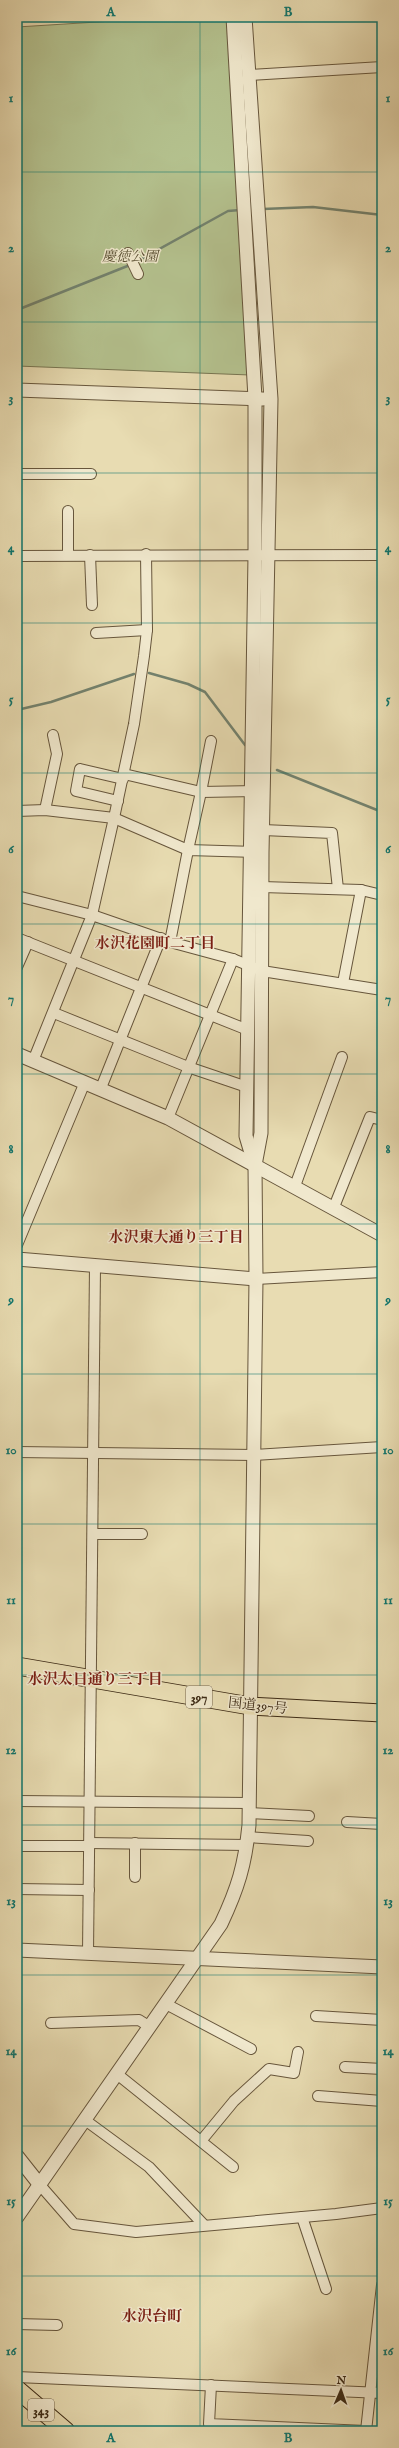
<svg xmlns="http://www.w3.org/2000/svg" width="399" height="2448" viewBox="0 0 399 2448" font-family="'IM FELL English','Noto Serif JP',serif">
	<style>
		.green { fill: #b4c18e; stroke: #787652 }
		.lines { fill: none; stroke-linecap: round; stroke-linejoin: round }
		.stream { stroke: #73826e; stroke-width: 2.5 }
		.minor-casing { stroke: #67563c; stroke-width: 12 }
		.tertiary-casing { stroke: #67563c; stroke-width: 15 }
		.trunk-casing { stroke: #3c2a15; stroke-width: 19 }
		.minor { stroke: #f0e8cd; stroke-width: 10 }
		.tertiary { stroke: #f0e8cd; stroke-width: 13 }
		.trunk { stroke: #e8dcb2; stroke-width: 17 }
		.grid { fill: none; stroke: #0f766e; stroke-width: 1; stroke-opacity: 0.55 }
		.labels { text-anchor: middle; stroke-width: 3; stroke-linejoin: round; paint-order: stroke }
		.shield { fill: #f0e8cd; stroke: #72634c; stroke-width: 1 }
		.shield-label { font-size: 13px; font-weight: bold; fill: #3c2a15 }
		.park-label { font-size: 14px; font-style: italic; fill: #5a5033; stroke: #f0e8cd }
		.street-label { font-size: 14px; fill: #3c2a15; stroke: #f0e8cd }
		.neighbourhood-label { font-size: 15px; font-weight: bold; fill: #7a1f14; stroke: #f0e8cd }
		.neatline { fill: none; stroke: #0f766e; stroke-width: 1.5 }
		.grid-label { font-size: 13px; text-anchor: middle; font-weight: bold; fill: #0f766e }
	</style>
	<rect width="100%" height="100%" fill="#e8dcb2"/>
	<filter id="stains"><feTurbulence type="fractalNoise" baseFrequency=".005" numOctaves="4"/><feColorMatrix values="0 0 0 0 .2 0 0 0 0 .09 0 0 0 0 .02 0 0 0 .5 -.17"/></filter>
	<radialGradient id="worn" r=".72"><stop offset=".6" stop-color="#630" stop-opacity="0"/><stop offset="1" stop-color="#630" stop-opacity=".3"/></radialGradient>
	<path class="green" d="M 177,17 L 227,17 L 250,375 L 17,366 L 17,27 Z"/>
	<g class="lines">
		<g class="stream">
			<path d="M 263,209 L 313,207 L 382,215"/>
			<path d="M 134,263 L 228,211 L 240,210"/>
			<path d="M 17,310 L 130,265"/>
			<path d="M 149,673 L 188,684 L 205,692 L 245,745"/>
			<path d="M 17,710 L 51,702 L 134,674"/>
			<path d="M 277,770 L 382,812"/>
		</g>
		<g class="minor-casing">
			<g id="minor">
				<path d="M 249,75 L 382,67"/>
				<path d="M 128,253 L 138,274"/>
				<path d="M 17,474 L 91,474"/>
				<path d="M 68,511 L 68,555"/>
				<path d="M 90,555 L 92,605"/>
				<path d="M 17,556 L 382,555"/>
				<path d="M 96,633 L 147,630"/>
				<path d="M 211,741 L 201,792 L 257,791"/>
				<path d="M 118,801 L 76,791 L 80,769 L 123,779"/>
				<path d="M 45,810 L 57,754 L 53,735"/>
				<path d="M 17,811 L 45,810 L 114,818 L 188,850 L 201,792 L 124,774"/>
				<path d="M 263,830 L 332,833 L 338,889"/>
				<path d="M 262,887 L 361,890 L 382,895"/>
				<path d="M 17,896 L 92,915 L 170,942 L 233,959 L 262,971 L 382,990"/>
				<path d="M 17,938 L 248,1030"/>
				<path d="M 170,942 L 188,850 L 257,852"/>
				<path d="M 17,967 L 28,942"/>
				<path d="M 343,983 L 361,890"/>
				<path d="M 54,1013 L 188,1067 L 247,1087"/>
				<path d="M 33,1061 L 92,915 L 114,818 L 134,724 L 144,656 L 147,630 L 146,554"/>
				<path d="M 101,1088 L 161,938"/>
				<path d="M 168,1118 L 233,959"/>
				<path d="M 295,1186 L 342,1057"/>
				<path d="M 334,1207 L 370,1117 L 382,1120"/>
				<path d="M 17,1245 L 85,1082"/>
				<path d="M 256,1279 L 382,1272"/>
				<path d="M 17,1452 L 254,1455 L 382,1447"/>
				<path d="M 93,1534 L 142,1534"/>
				<path d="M 17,1801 L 249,1803"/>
				<path d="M 249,1813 L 309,1816"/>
				<path d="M 347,1822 L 382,1824"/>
				<path d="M 248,1837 L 308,1841"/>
				<path d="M 89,1843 L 247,1845"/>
				<path d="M 135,1843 L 135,1877"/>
				<path d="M 17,1846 L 89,1846"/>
				<path d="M 17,1889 L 89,1890"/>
				<path d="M 88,1954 L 95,1266"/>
				<path d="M 166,2004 L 251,2049"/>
				<path d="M 316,2016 L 382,2020"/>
				<path d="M 51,2023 L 139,2020 L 150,2027"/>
				<path d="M 345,2067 L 382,2069"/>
				<path d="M 117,2074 L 233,2167"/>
				<path d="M 318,2096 L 382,2101"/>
				<path d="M 85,2120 L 149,2167 L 203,2224"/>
				<path d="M 201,2141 L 234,2101 L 269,2069 L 294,2073 L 298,2052"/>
				<path d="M 40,2185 L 74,2224 L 136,2232 L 336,2214 L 382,2208"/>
				<path d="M 302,2217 L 326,2289"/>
				<path d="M 17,2324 L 57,2325"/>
				<path d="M 17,2377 L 382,2393"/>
				<path d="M 211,2385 L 209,2424 L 366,2431"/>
				<path d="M 366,2431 L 382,2285"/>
			</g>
		</g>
		<g class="tertiary-casing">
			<g id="tertiary">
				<path d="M 233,17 L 255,398 L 255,555 L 246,1136 L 254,1163"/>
				<path d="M 17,390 L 263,399"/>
				<path d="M 17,1054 L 168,1118 L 382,1235"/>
				<path d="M 17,1259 L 256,1279"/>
				<path d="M 17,1950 L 382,1967"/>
				<path d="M 17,2156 L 40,2185"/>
				<path d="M 17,2217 L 221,1924 C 238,1888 245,1865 249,1825 L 256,1279 L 255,1165 L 261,1133 L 262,853 L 271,399 L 245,17"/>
			</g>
		</g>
		<g class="trunk-casing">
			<g id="trunk">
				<path d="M 17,1666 L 250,1706 L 382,1713"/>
				<path d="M 17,2389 L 66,2431"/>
			</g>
		</g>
		<use href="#minor" class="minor"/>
		<use href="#tertiary" class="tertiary"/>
		<use href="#trunk" class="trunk"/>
	</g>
	<path class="grid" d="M 200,17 L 200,2431M 17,172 L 382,172M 17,322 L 382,322M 17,473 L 382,473M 17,623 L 382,623M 17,773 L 382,773M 17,924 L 382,924M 17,1074 L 382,1074M 17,1224 L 382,1224M 17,1374 L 382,1374M 17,1524 L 382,1524M 17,1675 L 382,1675M 17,1825 L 382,1825M 17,1975 L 382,1975M 17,2126 L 382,2126M 17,2276 L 382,2276"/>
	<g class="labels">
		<g class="shield">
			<rect x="186" y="1686" width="26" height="22" rx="3"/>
			<rect x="28" y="2399" width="26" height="22" rx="3"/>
		</g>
		<g class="shield-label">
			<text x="199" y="1702">397</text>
			<text x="41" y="2415">343</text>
		</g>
		<g class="park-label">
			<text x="130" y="261">慶徳公園</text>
		</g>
		<g class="street-label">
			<text transform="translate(258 1705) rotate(6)" y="5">国道397号</text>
		</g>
		<g class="neighbourhood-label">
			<text x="155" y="948">水沢花園町二丁目</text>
			<text x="176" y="1242">水沢東大通り三丁目</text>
			<text x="95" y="1684">水沢太日通り三丁目</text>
			<text x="152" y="2321">水沢台町</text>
		</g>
	</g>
	<rect width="399" height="2448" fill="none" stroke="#e8dcb2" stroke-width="44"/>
	<g transform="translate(341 2390) rotate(2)" stroke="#f0e8cd" stroke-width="3" paint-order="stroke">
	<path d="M0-3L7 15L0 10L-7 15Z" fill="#3c2a15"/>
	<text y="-6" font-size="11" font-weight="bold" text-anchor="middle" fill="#3c2a15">N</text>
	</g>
	<rect x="22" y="22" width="355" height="2404" class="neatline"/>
	<g class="grid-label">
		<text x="111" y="16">A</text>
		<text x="288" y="16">B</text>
		<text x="11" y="102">1</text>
		<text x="388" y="102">1</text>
		<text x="11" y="252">2</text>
		<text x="388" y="252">2</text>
		<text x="11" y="402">3</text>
		<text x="388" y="402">3</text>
		<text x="11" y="552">4</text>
		<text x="388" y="552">4</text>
		<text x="11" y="703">5</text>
		<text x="388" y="703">5</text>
		<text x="11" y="853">6</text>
		<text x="388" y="853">6</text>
		<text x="11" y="1003">7</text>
		<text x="388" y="1003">7</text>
		<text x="11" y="1153">8</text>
		<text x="388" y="1153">8</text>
		<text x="11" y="1304">9</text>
		<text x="388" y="1304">9</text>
		<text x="11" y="1454">10</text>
		<text x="388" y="1454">10</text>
		<text x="11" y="1604">11</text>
		<text x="388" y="1604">11</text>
		<text x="11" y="1754">12</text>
		<text x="388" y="1754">12</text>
		<text x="11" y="1905">13</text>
		<text x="388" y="1905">13</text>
		<text x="11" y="2055">14</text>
		<text x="388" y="2055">14</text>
		<text x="11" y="2205">15</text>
		<text x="388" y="2205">15</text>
		<text x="11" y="2355">16</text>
		<text x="388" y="2355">16</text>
		<text x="111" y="2442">A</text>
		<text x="288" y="2442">B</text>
	</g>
	<rect width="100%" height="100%" filter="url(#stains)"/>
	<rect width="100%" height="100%" fill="url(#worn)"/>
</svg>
